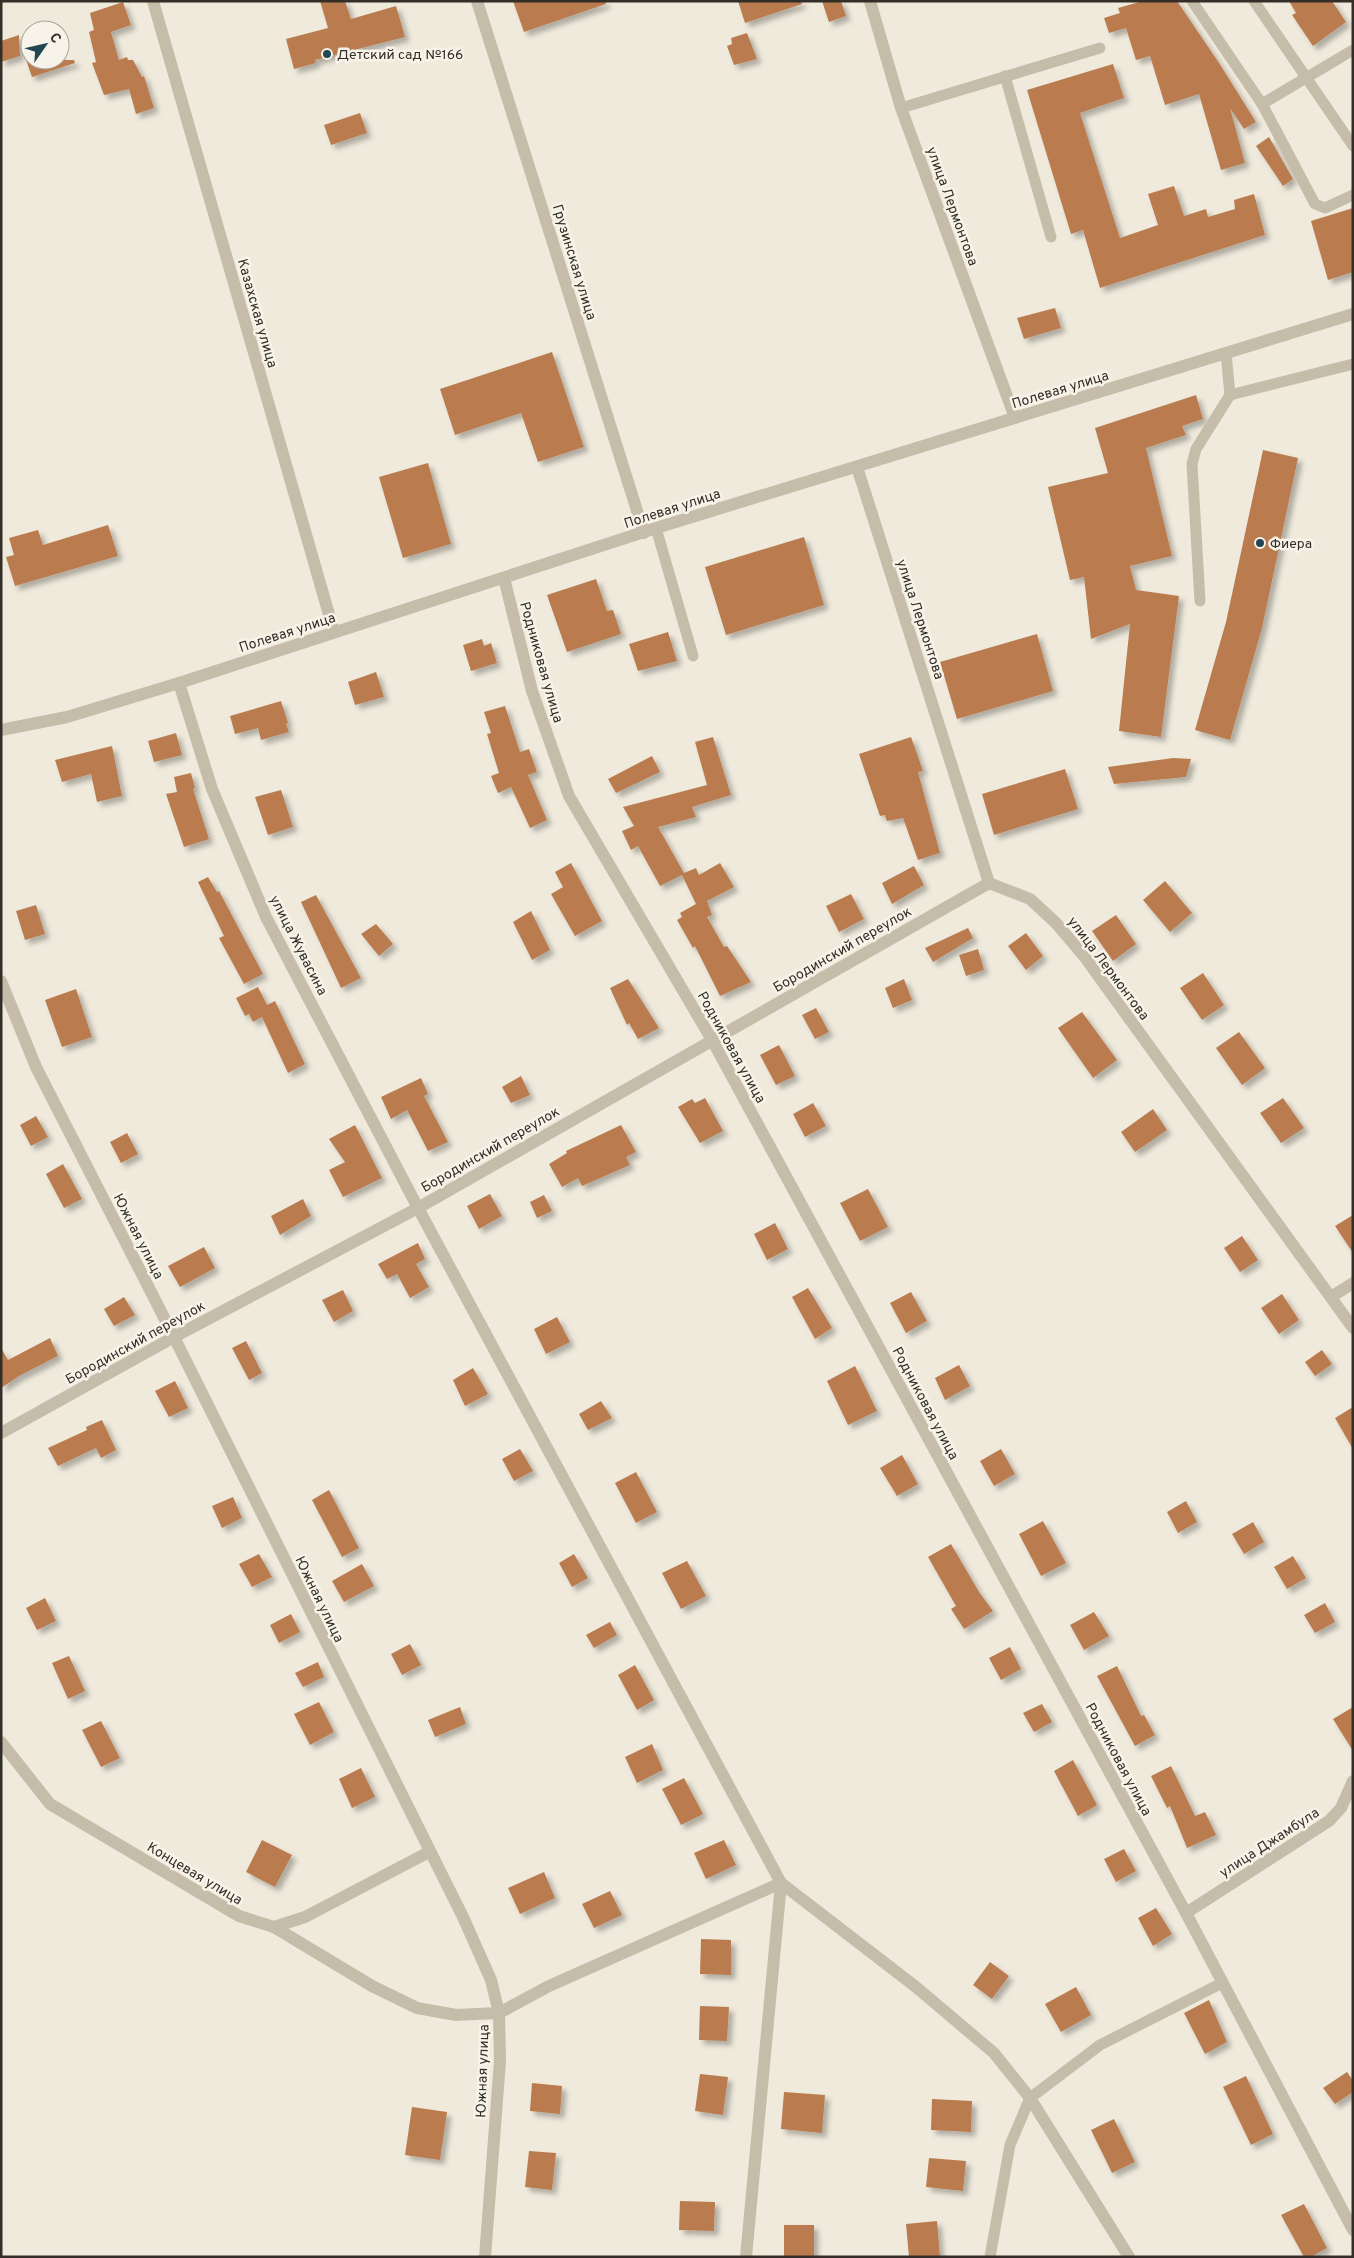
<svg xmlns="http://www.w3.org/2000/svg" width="1354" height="2258" viewBox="0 0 1354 2258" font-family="Overpass,sans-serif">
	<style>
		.building { fill: #ba7c50; filter: url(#shadow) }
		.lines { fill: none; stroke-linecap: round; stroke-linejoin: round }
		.service { stroke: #c6bcaa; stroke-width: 11 }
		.minor { stroke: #c6bcaa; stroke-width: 12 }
		.tertiary { stroke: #c6bcaa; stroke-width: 12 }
		.poi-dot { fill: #224652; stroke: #f8f3e8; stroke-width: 2 }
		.labels { text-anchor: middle; stroke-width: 5; stroke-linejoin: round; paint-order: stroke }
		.poi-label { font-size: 14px; fill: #342e28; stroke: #f8f3e8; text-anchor: start }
		.street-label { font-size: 14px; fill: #342e28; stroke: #f8f3e8 }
	</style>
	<defs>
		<filter id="shadow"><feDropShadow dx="4.5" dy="4.5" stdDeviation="2.5" flood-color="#0004"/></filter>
	</defs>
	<rect width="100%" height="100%" fill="#efeadc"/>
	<g class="building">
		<path d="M 320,1 L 345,1 L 351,19 L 396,6 L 405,37 L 315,60 L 316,63 L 294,69 L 286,39 L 328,28 Z"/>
		<path d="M 513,1 L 606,1 L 606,4 L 524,32 Z"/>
		<path d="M 738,1 L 801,1 L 802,4 L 745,23 Z"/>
		<path d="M 822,1 L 841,1 L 846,16 L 829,22 Z"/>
		<path d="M 1143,1 L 1177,1 L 1219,63 L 1256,122 L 1244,129 L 1230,108 L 1245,163 L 1221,170 L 1199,94 L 1165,105 L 1150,56 L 1136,60 L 1126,28 L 1109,33 L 1104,18 L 1120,13 L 1118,8 Z"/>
		<path d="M 1289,1 L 1332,1 L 1346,22 L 1313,46 L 1292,15 L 1296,13 Z"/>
		<path d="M 123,2 L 131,25 L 111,32 L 119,60 L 127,57 L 128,60 L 133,60 L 142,77 L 144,76 L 154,108 L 136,114 L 129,89 L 104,95 L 92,63 L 96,62 L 89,32 L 94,30 L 90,13 Z"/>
		<path d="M 747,33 L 757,59 L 734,65 L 727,46 L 732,44 L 731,38 Z"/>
		<path d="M 19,35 L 20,56 L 1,62 L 1,41 Z"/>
		<path d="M 26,60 L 74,60 L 75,63 L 32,77 Z"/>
		<path d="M 1113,64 L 1124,98 L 1080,113 L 1120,238 L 1158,225 L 1148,194 L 1174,186 L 1184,216 L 1206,209 L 1208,217 L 1235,209 L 1234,200 L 1254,194 L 1265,235 L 1100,288 L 1083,230 L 1071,234 L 1027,90 Z"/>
		<path d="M 360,113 L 367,133 L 331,145 L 324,125 Z"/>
		<path d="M 1269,137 L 1293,179 L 1283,186 L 1256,146 Z"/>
		<path d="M 1353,208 L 1353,272 L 1328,280 L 1311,221 Z"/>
		<path d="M 1055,308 L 1061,328 L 1024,339 L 1017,318 Z"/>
		<path d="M 552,352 L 584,447 L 538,462 L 521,413 L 455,435 L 440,389 Z"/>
		<path d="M 1196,395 L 1203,419 L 1182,426 L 1186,435 L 1146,448 L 1172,556 L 1130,566 L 1136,590 L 1179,596 L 1161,737 L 1119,731 L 1130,624 L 1091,639 L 1084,577 L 1070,580 L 1048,487 L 1108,473 L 1095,428 Z"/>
		<path d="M 1263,450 L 1298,458 L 1262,628 L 1230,740 L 1195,730 L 1226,622 Z"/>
		<path d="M 428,463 L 451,544 L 403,558 L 379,477 Z"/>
		<path d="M 108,525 L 118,556 L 15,586 L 6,557 L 14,555 L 9,538 L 38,530 L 43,545 Z"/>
		<path d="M 804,537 L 824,605 L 726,635 L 705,567 Z"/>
		<path d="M 596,579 L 607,611 L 613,610 L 621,634 L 567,652 L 547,595 Z"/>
		<path d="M 668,632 L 677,661 L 638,671 L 629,644 Z"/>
		<path d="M 1037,634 L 1053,691 L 957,719 L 940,662 Z"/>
		<path d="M 482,639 L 484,646 L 491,643 L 497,663 L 471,671 L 463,645 Z"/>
		<path d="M 376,672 L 384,697 L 355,705 L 348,682 Z"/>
		<path d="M 281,701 L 288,723 L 286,724 L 289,732 L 261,740 L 258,728 L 235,734 L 230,716 Z"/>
		<path d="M 505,706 L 520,752 L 529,749 L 537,772 L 528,775 L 547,820 L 530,828 L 511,787 L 498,793 L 491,776 L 499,773 L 487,734 L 491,733 L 484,712 Z"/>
		<path d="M 176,733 L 182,755 L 154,762 L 148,741 Z"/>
		<path d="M 713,737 L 731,795 L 692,807 L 696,817 L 658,827 L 684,873 L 696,868 L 699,875 L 720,863 L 734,887 L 707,901 L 712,915 L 707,917 L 724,947 L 727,946 L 751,982 L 720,996 L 695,946 L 693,948 L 677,920 L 682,917 L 680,913 L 696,904 L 682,875 L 660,886 L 638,846 L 631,850 L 622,831 L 634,826 L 623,807 L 707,785 L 695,742 Z"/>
		<path d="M 911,737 L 923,771 L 918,772 L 940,853 L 918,860 L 903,818 L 887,821 L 885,815 L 880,816 L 859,754 Z"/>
		<path d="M 112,746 L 122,796 L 97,802 L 91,774 L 62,782 L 55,760 Z"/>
		<path d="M 652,756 L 660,772 L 616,793 L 608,779 Z"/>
		<path d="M 1173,758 L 1191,759 L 1186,777 L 1114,784 L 1108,767 Z"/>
		<path d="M 1065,769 L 1078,809 L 994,835 L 982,794 Z"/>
		<path d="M 191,773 L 195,788 L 193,789 L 209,839 L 184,847 L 166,794 L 177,792 L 174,777 Z"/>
		<path d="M 281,790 L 293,827 L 268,835 L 255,797 Z"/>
		<path d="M 571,863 L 602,921 L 575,936 L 551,894 L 563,887 L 555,872 Z"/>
		<path d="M 914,866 L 924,885 L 892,904 L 882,883 Z"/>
		<path d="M 208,877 L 217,892 L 219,891 L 263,974 L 244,984 L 219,938 L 224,936 L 198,882 Z"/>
		<path d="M 1165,881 L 1192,913 L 1170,932 L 1143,900 Z"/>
		<path d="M 851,894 L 864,919 L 839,932 L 826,906 Z"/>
		<path d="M 316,895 L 361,978 L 341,988 L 301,902 Z"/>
		<path d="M 36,905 L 45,934 L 25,940 L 16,911 Z"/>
		<path d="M 531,911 L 550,950 L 532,960 L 513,922 Z"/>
		<path d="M 1116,915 L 1136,944 L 1113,961 L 1092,931 Z"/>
		<path d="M 376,924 L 393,944 L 379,956 L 361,934 Z"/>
		<path d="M 968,928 L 973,938 L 933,962 L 925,948 Z"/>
		<path d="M 1026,933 L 1043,956 L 1026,970 L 1008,946 Z"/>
		<path d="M 978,949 L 984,970 L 966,976 L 959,955 Z"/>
		<path d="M 1203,973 L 1224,1005 L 1202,1020 L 1180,988 Z"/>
		<path d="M 628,979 L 659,1028 L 638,1039 L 629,1023 L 627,1025 L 610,988 Z"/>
		<path d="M 904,979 L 912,1000 L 893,1008 L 885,988 Z"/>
		<path d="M 258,987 L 267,1005 L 275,1001 L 305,1064 L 288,1073 L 262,1017 L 253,1022 L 249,1014 L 245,1016 L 236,998 Z"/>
		<path d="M 76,989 L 92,1037 L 62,1047 L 45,1000 Z"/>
		<path d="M 816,1008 L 829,1032 L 815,1039 L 802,1015 Z"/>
		<path d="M 1082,1012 L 1117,1060 L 1093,1078 L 1058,1028 Z"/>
		<path d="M 1239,1032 L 1265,1068 L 1242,1085 L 1216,1048 Z"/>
		<path d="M 779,1045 L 795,1076 L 776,1085 L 760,1055 Z"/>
		<path d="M 521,1076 L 530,1095 L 511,1103 L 502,1087 Z"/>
		<path d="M 421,1078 L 428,1094 L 424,1096 L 448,1142 L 428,1151 L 407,1110 L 391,1119 L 381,1097 Z"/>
		<path d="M 705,1098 L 723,1131 L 700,1143 L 678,1107 L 692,1099 L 695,1103 Z"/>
		<path d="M 1283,1098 L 1304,1128 L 1281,1143 L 1260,1113 Z"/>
		<path d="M 813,1103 L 826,1126 L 805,1137 L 793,1114 Z"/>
		<path d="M 1153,1109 L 1167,1130 L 1135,1152 L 1121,1132 Z"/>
		<path d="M 36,1116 L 48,1137 L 31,1146 L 20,1125 Z"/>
		<path d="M 355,1125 L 382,1178 L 343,1197 L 329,1170 L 345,1162 L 329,1139 Z"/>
		<path d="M 621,1125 L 636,1152 L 626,1157 L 630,1165 L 582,1186 L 578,1178 L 562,1187 L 549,1164 L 567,1153 L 566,1151 Z"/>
		<path d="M 127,1133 L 138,1154 L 121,1163 L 110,1142 Z"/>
		<path d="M 63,1164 L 82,1199 L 64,1208 L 46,1174 Z"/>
		<path d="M 868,1189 L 888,1227 L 860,1241 L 840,1203 Z"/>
		<path d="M 490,1194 L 502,1216 L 479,1229 L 467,1206 Z"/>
		<path d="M 544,1195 L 552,1211 L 537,1218 L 530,1202 Z"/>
		<path d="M 303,1199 L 311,1216 L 280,1235 L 271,1216 Z"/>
		<path d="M 1353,1215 L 1353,1253 L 1335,1226 Z"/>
		<path d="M 775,1223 L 788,1249 L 767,1260 L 754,1234 Z"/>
		<path d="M 1242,1236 L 1258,1260 L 1240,1272 L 1224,1248 Z"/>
		<path d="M 418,1243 L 425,1259 L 416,1264 L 429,1287 L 410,1298 L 397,1274 L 387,1279 L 378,1264 Z"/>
		<path d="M 204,1247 L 215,1268 L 180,1287 L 168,1266 Z"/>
		<path d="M 808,1288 L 832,1328 L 815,1339 L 792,1297 Z"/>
		<path d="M 343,1290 L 353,1311 L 334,1322 L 322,1300 Z"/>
		<path d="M 911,1292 L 927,1321 L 906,1333 L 890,1303 Z"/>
		<path d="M 1282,1294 L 1299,1320 L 1279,1334 L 1261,1308 Z"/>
		<path d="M 124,1297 L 135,1315 L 114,1326 L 104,1309 Z"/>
		<path d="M 557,1317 L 570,1342 L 546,1354 L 534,1329 Z"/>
		<path d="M 50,1338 L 58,1356 L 19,1376 L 1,1388 L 1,1348 L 8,1360 Z"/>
		<path d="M 246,1341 L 262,1373 L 249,1380 L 232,1348 Z"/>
		<path d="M 1322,1350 L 1332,1364 L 1315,1376 L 1305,1362 Z"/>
		<path d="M 959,1365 L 970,1386 L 945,1400 L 935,1378 Z"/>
		<path d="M 855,1366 L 877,1411 L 848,1425 L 827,1381 Z"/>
		<path d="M 473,1368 L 488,1394 L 465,1406 L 453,1380 Z"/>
		<path d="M 175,1381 L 188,1408 L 169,1417 L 155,1391 Z"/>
		<path d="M 601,1401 L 612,1418 L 588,1430 L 579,1414 Z"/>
		<path d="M 1353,1407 L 1353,1449 L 1335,1418 Z"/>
		<path d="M 102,1420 L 116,1450 L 101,1458 L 96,1448 L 58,1466 L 48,1448 L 87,1430 L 86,1427 Z"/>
		<path d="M 520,1449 L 533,1471 L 514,1481 L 502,1459 Z"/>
		<path d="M 1001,1449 L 1015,1474 L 994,1486 L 980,1461 Z"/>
		<path d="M 902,1455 L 918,1484 L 897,1496 L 880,1468 Z"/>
		<path d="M 636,1472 L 657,1512 L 636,1523 L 615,1483 Z"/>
		<path d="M 329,1490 L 359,1548 L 342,1557 L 312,1500 Z"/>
		<path d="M 233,1497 L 242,1518 L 222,1528 L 212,1506 Z"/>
		<path d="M 1186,1501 L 1197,1522 L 1178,1533 L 1167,1512 Z"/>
		<path d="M 1043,1521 L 1066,1563 L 1041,1576 L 1019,1534 Z"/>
		<path d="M 1253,1522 L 1264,1542 L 1244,1554 L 1232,1534 Z"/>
		<path d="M 951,1544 L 979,1592 L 993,1611 L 964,1629 L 951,1609 L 956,1606 L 928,1557 Z"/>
		<path d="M 259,1554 L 272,1577 L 252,1587 L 239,1564 Z"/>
		<path d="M 574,1554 L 588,1578 L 572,1587 L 559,1563 Z"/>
		<path d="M 1293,1556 L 1306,1578 L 1287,1589 L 1274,1567 Z"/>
		<path d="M 687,1561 L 706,1596 L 681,1609 L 662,1573 Z"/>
		<path d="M 362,1564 L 374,1586 L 344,1602 L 332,1581 Z"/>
		<path d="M 45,1598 L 56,1621 L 37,1630 L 26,1608 Z"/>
		<path d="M 1325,1603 L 1335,1622 L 1315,1633 L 1304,1615 Z"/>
		<path d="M 1094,1612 L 1109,1636 L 1084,1650 L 1070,1625 Z"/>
		<path d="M 291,1614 L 300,1632 L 279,1643 L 270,1625 Z"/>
		<path d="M 610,1622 L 617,1635 L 594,1648 L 586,1635 Z"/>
		<path d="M 410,1644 L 421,1665 L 402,1675 L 391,1654 Z"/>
		<path d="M 1010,1647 L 1021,1669 L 1001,1680 L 989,1658 Z"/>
		<path d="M 69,1656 L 85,1691 L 68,1699 L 52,1663 Z"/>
		<path d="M 318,1662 L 324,1677 L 303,1687 L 295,1673 Z"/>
		<path d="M 635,1665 L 654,1700 L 637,1710 L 618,1675 Z"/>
		<path d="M 1117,1666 L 1141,1716 L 1144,1715 L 1155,1735 L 1135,1746 L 1097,1676 Z"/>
		<path d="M 319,1702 L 334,1732 L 310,1745 L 294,1714 Z"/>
		<path d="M 1042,1704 L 1052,1722 L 1034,1732 L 1023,1713 Z"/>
		<path d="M 460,1707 L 466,1724 L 435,1737 L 428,1720 Z"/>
		<path d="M 1353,1707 L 1353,1751 L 1333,1719 Z"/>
		<path d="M 101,1721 L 120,1758 L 101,1767 L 82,1730 Z"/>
		<path d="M 652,1744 L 663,1770 L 637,1783 L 625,1757 Z"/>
		<path d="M 1073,1760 L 1097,1805 L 1078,1816 L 1054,1771 Z"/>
		<path d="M 1171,1766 L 1195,1816 L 1205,1812 L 1216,1835 L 1187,1848 L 1170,1806 L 1167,1808 L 1151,1776 Z"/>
		<path d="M 361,1768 L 375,1797 L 352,1808 L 339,1779 Z"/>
		<path d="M 684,1778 L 703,1814 L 681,1825 L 662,1789 Z"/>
		<path d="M 262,1840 L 292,1855 L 275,1887 L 246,1872 Z"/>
		<path d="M 724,1840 L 736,1865 L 706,1879 L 694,1853 Z"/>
		<path d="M 1124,1849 L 1136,1871 L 1116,1882 L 1104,1859 Z"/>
		<path d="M 544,1872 L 555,1898 L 520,1914 L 508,1888 Z"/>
		<path d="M 610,1891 L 622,1915 L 594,1928 L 582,1904 Z"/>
		<path d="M 1156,1908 L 1172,1934 L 1153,1946 L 1138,1918 Z"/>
		<path d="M 701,1939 L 731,1940 L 731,1975 L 700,1974 Z"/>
		<path d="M 990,1962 L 1009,1976 L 992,1999 L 973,1985 Z"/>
		<path d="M 1076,1987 L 1091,2015 L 1061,2032 L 1045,2004 Z"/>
		<path d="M 1209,2000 L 1227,2042 L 1205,2054 L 1184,2013 Z"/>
		<path d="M 700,2006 L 729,2007 L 727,2041 L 699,2040 Z"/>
		<path d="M 1347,2072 L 1353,2081 L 1353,2092 L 1335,2104 L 1323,2088 Z"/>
		<path d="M 700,2074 L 728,2077 L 723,2115 L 695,2111 Z"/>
		<path d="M 1246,2076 L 1273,2134 L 1251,2145 L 1223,2087 Z"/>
		<path d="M 532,2083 L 562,2086 L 560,2114 L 530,2111 Z"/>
		<path d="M 784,2092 L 825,2095 L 822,2133 L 781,2129 Z"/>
		<path d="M 932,2099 L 972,2101 L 971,2132 L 931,2130 Z"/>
		<path d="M 412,2107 L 447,2112 L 440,2160 L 405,2155 Z"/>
		<path d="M 1114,2119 L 1135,2162 L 1112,2173 L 1091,2130 Z"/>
		<path d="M 529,2151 L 556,2153 L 552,2190 L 525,2187 Z"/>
		<path d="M 929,2158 L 966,2161 L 963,2191 L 926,2187 Z"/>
		<path d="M 680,2201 L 715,2202 L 714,2231 L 679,2230 Z"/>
		<path d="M 1304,2204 L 1327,2248 L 1311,2257 L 1304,2257 L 1281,2215 Z"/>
		<path d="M 937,2221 L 940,2257 L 909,2257 L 906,2224 Z"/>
		<rect x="784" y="2225" width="30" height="32"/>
	</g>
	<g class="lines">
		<g class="service">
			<path d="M 1192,1 L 1262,104 L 1315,204 L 1325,208 L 1353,195"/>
			<path d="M 1254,1 L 1353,146"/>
			<path d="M 1005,76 L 1051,237"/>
			<path d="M 1262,104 L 1353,50"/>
			<path d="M 901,108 L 1100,48"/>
			<path d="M 1230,395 L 1353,364"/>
			<path d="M 656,528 L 693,656"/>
			<path d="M 1200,601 L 1192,464 L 1196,449 L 1230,395 L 1226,353"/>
			<path d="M 990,2257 L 1010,2145 L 1030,2098 L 1100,2045 L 1222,1983"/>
		</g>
		<g class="minor">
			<path d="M 153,1 L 334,632"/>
			<path d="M 477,1 L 644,533"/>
			<path d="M 870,1 L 901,108 L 1015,418"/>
			<path d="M 857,467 L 989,883 L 1030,899 L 1056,923 L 1084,956 L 1353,1328"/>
			<path d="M 504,578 L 532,691 L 569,796 L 712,1040 L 1186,1913 L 1353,2230"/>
			<path d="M 179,683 L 212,789 L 266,917 L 418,1208 L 781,1883 L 916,1987 L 994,2053 L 1030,2098 L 1129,2257"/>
			<path d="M 1,981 L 36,1067 L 174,1337 L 463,1917 L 491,1980 L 499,2013 L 500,2061 L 485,2257"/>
			<path d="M 1331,1297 L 1353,1283"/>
			<path d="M 1,1433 L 174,1337 L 418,1208 L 989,883"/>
			<path d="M 1,1742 L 50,1804 L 239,1916 L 274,1927 L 305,1917 L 429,1852"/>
			<path d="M 1186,1913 L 1329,1821 L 1341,1808 L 1353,1781"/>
			<path d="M 274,1927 L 372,1986 L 417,2008 L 456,2015 L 499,2013 L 549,1986 L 781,1883"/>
			<path d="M 746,2257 L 781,1883"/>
		</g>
		<path class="tertiary" d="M 1,730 L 67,717 L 179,683 L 656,528 L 1353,314"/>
	</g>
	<g class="poi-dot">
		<circle cx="327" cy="54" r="5"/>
		<circle cx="1260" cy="543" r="5"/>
	</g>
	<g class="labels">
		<g class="poi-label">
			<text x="337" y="59">Детский сад №166</text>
			<text x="1270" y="548">Фиера</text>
		</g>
		<g class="street-label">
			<text transform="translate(953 206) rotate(70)" y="5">улица Лермонтова</text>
			<text transform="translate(575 262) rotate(73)" y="5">Грузинская улица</text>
			<text transform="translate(258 313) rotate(74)" y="5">Казахская улица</text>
			<text transform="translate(1060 389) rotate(-17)" y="5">Полевая улица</text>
			<text transform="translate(672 508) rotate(-18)" y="5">Полевая улица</text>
			<text transform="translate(921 619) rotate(72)" y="5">улица Лермонтова</text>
			<text transform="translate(287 632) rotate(-18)" y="5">Полевая улица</text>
			<text transform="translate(542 662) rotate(74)" y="5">Родниковая улица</text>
			<text transform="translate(299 945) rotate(63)" y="5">улица Жувасина</text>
			<text transform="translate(842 949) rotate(-30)" y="5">Бородинский переулок</text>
			<text transform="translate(1109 968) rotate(53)" y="5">улица Лермонтова</text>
			<text transform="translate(732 1047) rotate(61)" y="5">Родниковая улица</text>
			<text transform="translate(490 1149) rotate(-30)" y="5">Бородинский переулок</text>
			<text transform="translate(139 1236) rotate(63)" y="5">Южная улица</text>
			<text transform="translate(135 1342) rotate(-29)" y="5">Бородинский переулок</text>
			<text transform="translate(926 1403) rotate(62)" y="5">Родниковая улица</text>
			<text transform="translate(320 1599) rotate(64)" y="5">Южная улица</text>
			<text transform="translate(1119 1759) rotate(62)" y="5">Родниковая улица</text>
			<text transform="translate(1269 1842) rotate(-33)" y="5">улица Джамбула</text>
			<text transform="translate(195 1873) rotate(31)" y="5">Концевая улица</text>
			<text transform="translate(482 2071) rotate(-88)" y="5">Южная улица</text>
		</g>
	</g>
	<rect width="1354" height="2258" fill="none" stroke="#342e28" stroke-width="5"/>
	<g transform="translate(45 45) rotate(56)"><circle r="24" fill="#f8f3e8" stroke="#aaa49b"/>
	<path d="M0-4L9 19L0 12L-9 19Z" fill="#224652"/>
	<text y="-8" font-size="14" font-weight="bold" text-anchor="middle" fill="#342e28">С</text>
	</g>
</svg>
